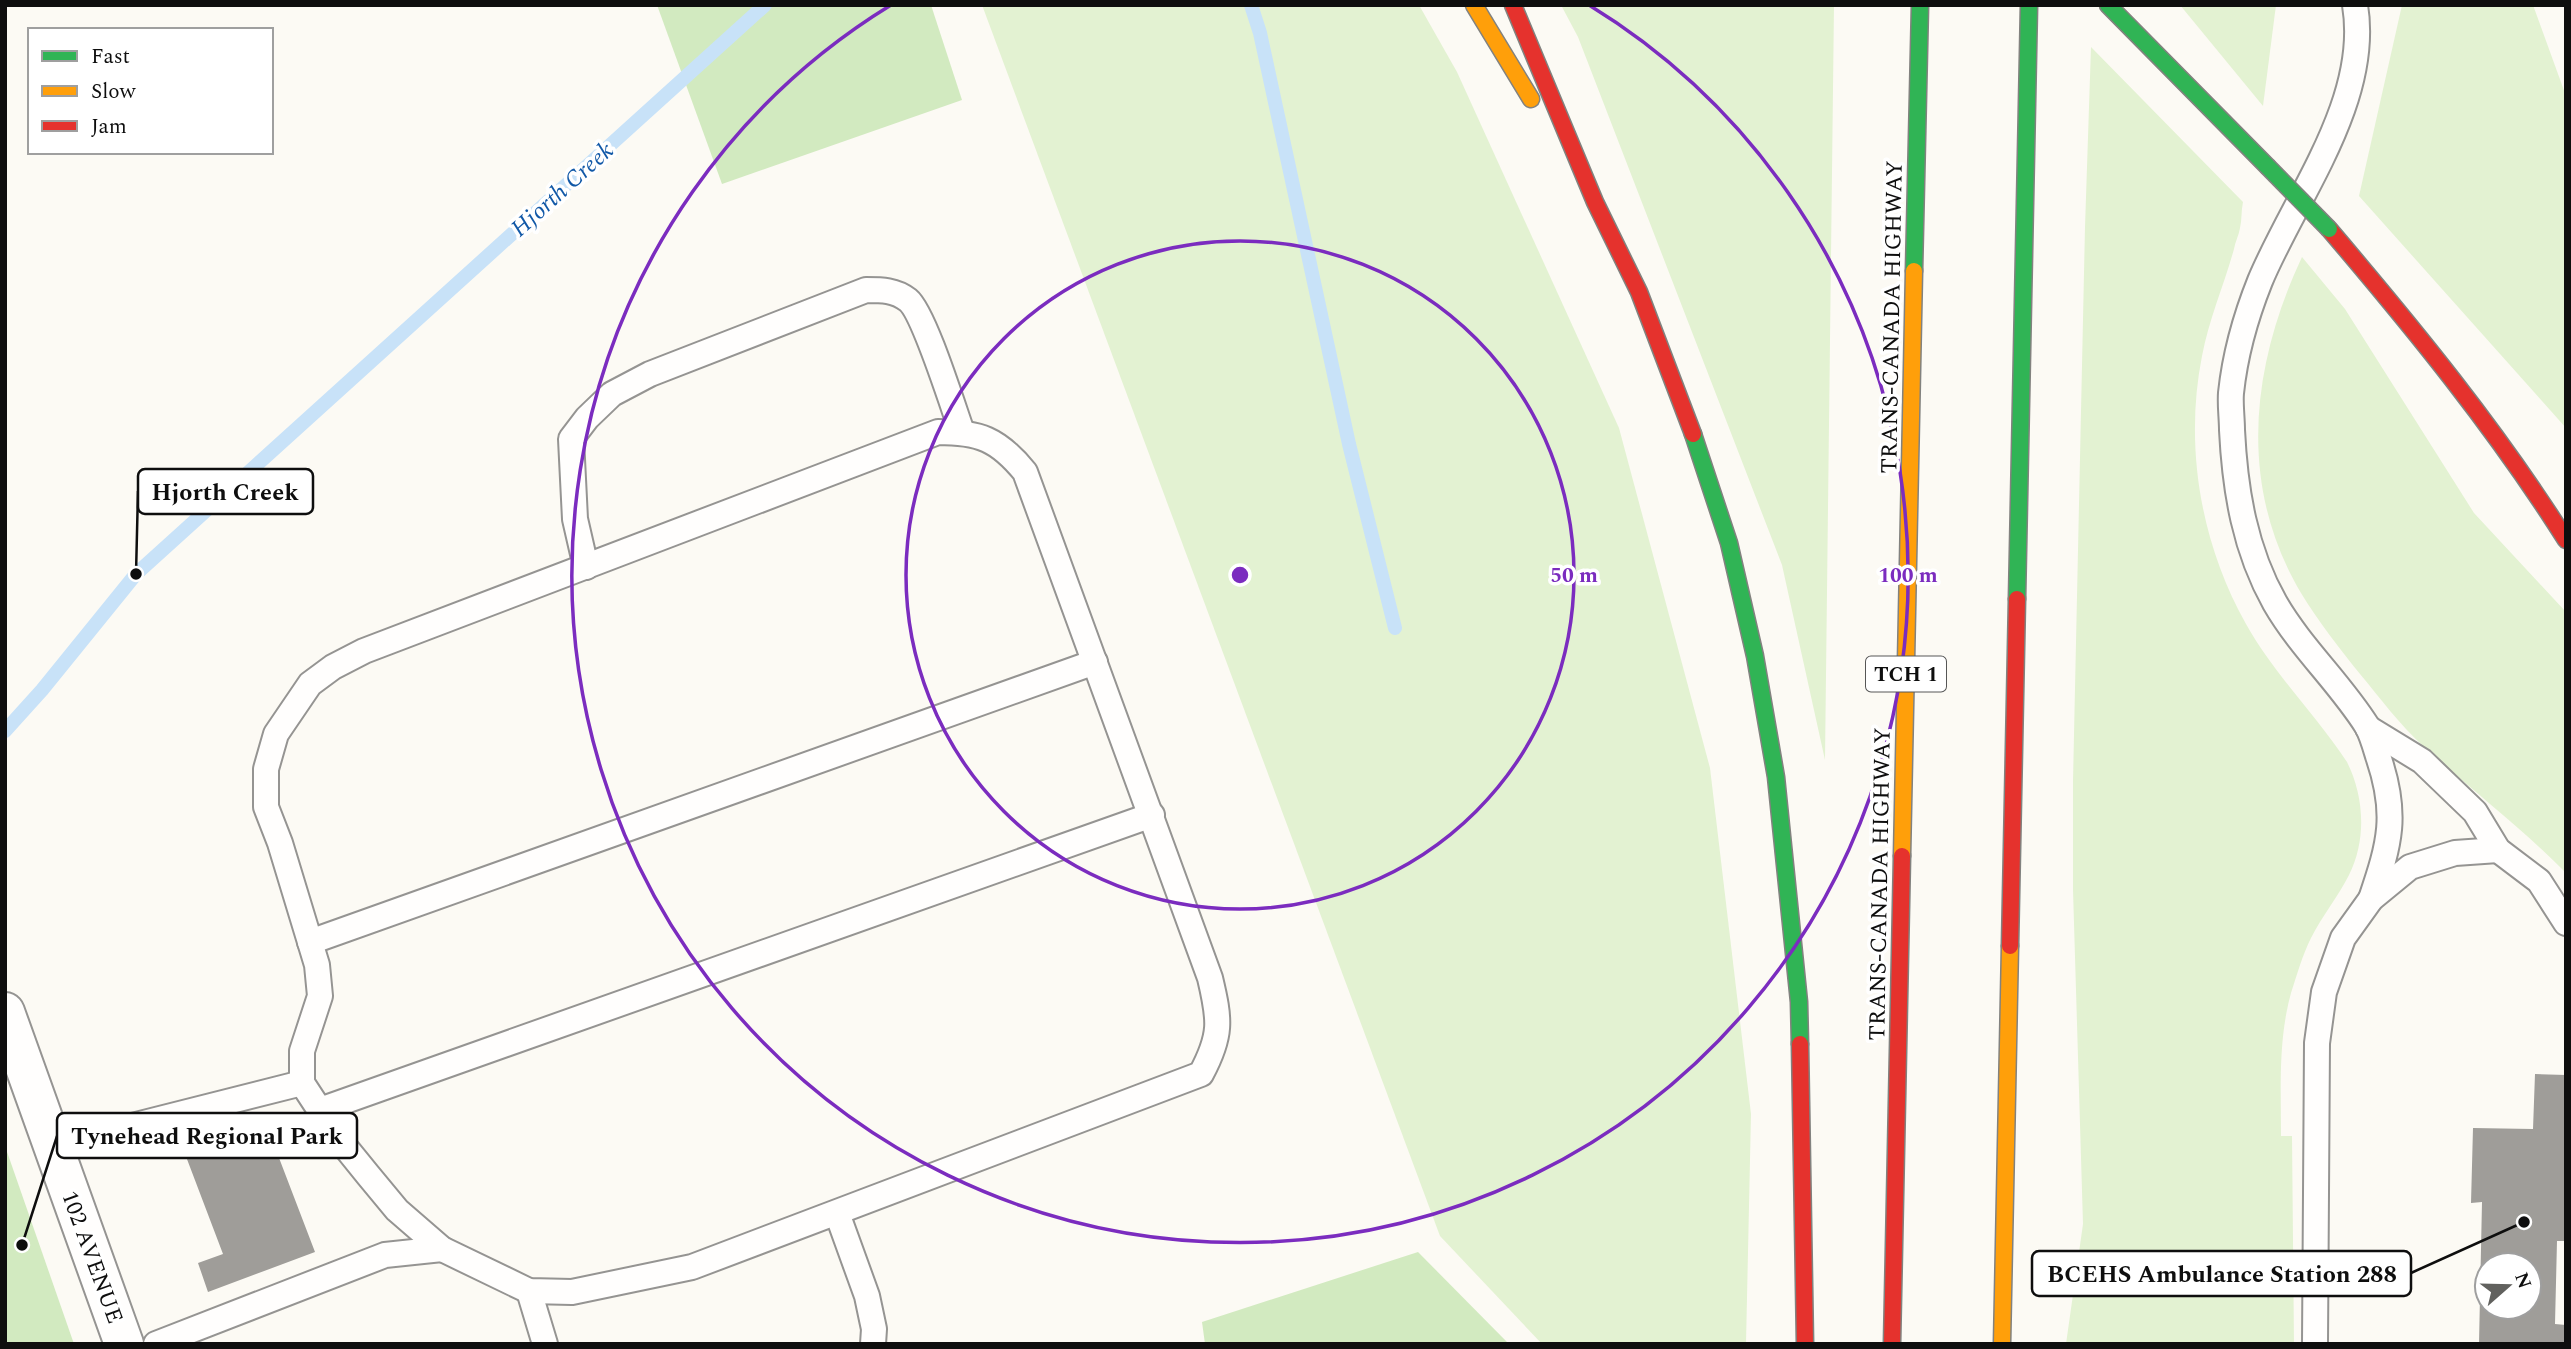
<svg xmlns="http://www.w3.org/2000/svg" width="2571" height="1349" viewBox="0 0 2571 1349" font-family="Spectral,serif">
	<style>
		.green { fill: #e3f2d2 }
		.forest { fill: #d2eac0 }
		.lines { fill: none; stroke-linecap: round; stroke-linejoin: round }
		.stream { stroke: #c8e2f8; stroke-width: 14 }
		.building { fill: #9f9d99; fill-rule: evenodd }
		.lane-casing { stroke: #959492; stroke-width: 28 }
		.street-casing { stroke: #959492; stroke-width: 42 }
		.fast-casing { stroke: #82827f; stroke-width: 19 }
		.slow-casing { stroke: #82827f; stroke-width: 19 }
		.jam-casing { stroke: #82827f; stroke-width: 19 }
		.lane { stroke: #fffefd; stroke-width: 24 }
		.street { stroke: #fffefd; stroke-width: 38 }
		.fast { stroke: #30b455; stroke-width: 16 }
		.slow { stroke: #ff9f0a; stroke-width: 16 }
		.jam { stroke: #e5322d; stroke-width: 16 }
		.fast-bridge-casing { stroke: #82827f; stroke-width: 19; stroke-linecap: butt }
		.fast-bridge { stroke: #30b455; stroke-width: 16 }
		.ring { fill: none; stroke: #7b2cbf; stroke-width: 3.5 }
		.labels { text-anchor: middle; stroke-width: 7; stroke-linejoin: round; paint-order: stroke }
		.shield { fill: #fff; stroke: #565656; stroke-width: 2 }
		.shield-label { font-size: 21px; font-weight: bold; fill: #0e0e0e }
		.street-label { font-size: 23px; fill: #0e0e0e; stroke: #fff }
		.water-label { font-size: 24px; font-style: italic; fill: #1158a7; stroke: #fff }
		.centre { fill: #7b2cbf; stroke: #fff; stroke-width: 3.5 }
		.ring-label { font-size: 21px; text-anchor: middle; font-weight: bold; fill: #7b2cbf; stroke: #fff; stroke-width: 7; stroke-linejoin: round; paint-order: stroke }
		.leader { fill: none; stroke: #0e0e0e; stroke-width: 2.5 }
		.callout-dot { fill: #0e0e0e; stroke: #fff; stroke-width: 2.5 }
		.callout { fill: #fff; stroke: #0e0e0e; stroke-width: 2.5 }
		.callout-label { font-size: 24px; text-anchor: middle; font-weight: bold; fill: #0e0e0e }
	</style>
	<rect width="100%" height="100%" fill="#fcfaf4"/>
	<g class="green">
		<path d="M 982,5 L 1419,5 L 1457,72 L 1619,428 L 1710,768 L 1751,1114 L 1746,1344 L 1542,1344 L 1440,1236 Z"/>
		<path d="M 1561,5 L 1834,5 L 1825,760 L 1782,565 L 1578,37 Z"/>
		<path d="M 2180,5 L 2276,5 L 2263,106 Z"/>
		<path d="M 2402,5 L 2533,5 L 2566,96 L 2566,428 L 2359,196 Z"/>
		<path d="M 2091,47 L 2243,202 C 2241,211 2242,220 2240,228 C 2239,235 2235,242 2234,249 C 2224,285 2209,319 2202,356 C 2184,447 2201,544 2246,624 C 2274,674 2315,714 2347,762 C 2364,796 2367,839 2349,875 C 2338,897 2322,916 2311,938 C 2302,956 2297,975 2291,993 C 2278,1040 2281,1088 2281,1136 L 2292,1136 L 2294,1344 L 2066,1344 L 2083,1224 L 2073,890 L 2073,781 L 2085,227 Z"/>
		<path d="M 2302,257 L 2345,309 L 2474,513 L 2566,612 L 2566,873 C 2521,827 2470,789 2423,746 C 2400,725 2380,698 2360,674 C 2339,648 2318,621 2301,593 C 2237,485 2251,366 2302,257 Z"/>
	</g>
	<g class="forest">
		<path d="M 657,5 L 931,5 L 962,100 L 722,184 Z"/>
		<path d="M 5,1146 L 74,1344 L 5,1344 Z"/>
		<path d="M 1418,1252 L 1509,1344 L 1205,1344 L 1202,1322 Z"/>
	</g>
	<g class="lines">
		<g class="stream">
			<path d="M 1251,5 L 1260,33 L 1349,444 L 1395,628"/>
			<path d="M 5,731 L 42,690 L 136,574 L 765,5"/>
		</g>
	</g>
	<g class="building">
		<path d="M 2535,1074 L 2566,1075 L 2566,1241 L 2557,1241 L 2555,1324 L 2566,1325 L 2566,1344 L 2479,1344 L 2482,1202 L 2471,1203 L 2473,1128 L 2533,1129 ZM 2487,1265 L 2529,1265 L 2529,1307 L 2487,1307 Z"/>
		<path d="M 263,1116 L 315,1252 L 208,1292 L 198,1263 L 223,1254 L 182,1146 Z"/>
	</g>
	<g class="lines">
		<g class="lane-casing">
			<g id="lane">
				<path d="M 2355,5 C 2371,101 2295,197 2260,281 C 2246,316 2235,355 2231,393 C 2230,405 2232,418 2232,430 C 2235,491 2245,550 2275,603 C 2301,648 2340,683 2367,726 C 2372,735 2375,746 2378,756 C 2398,814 2390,843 2371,899"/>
				<path d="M 938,432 C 979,432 998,439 1025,472 L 1210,978 C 1220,1020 1222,1035 1201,1074 L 692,1267 L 572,1292 L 529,1291 L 442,1249 L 397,1210 L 368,1175 L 338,1138 L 302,1083 L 302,1051 L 320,996 L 317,965 L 280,843 L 266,807 L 266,769 L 276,734 L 310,684 L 333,667 L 364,651 Z"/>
				<path d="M 586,567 L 575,519 L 571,439 L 587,418 L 612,394 L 650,374 L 866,290 C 882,290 895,290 908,300 C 924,313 953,407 962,432"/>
				<path d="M 2368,728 L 2422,761 L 2475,812 L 2498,850 L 2539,881 L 2566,923"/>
				<path d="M 310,942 L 1095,662"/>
				<path d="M 320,1110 L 1152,815"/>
				<path d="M 53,1146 L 302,1083"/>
				<path d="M 837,1213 L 867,1296 L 874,1329 L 873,1344"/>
				<path d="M 529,1291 L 545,1344"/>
				<path d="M 156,1344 L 385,1255 L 442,1249"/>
				<path d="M 2315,1344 L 2317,1043 L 2324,992 L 2343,938 L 2371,899 L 2410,867 L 2455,853 L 2498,850"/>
			</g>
		</g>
		<g class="street-casing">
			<path id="street" d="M 5,1012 L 124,1344"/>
		</g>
		<g class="fast-casing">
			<g id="fast">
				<path d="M 2108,5 L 2267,166"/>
				<path d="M 1914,271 L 1920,5"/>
				<path d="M 1693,434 L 1729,543 L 1755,656 L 1776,777 L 1799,1002 L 1800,1044"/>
				<path d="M 2017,599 L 2029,5"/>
			</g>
		</g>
		<g class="slow-casing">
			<g id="slow">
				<path d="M 1474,5 L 1531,99"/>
				<path d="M 1902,856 L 1914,271"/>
				<path d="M 2002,1344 L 2010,946"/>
			</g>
		</g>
		<g class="jam-casing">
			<g id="jam">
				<path d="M 1513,5 L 1595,202 L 1639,292 L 1693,434"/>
				<path d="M 2329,229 C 2414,329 2496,429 2566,540"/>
				<path d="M 2010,946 L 2017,599"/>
				<path d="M 1800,1044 L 1805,1344"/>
				<path d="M 1892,1344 L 1902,856"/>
			</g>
		</g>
		<use href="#lane" class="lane"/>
		<use href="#street" class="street"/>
		<use href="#fast" class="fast"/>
		<use href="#slow" class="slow"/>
		<use href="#jam" class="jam"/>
		<g class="fast-bridge-casing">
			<path id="fast-bridge" d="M 2267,166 L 2329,229"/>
		</g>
		<use href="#fast-bridge" class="fast-bridge"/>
	</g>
	<g class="ring">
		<circle cx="1240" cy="575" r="334"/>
		<path d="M1589 5A668 668 0 1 1 891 5"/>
	</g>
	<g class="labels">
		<rect class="shield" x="1866" y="656.5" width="80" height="35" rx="5"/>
		<g class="shield-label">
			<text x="1906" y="681">TCH 1</text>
		</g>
		<g class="street-label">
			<text transform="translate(1891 317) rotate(-89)" y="8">TRANS-CANADA HIGHWAY</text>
			<text transform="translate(1879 884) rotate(-89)" y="8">TRANS-CANADA HIGHWAY</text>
			<text transform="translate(93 1257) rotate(70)" y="8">102 AVENUE</text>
		</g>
		<g class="water-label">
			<text transform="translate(562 189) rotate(-42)" y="8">Hjorth Creek</text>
		</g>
	</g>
	<circle cx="1240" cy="575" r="10" class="centre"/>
	<g class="ring-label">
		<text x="1574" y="582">50 m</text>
		<text x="1908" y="582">100 m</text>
	</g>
	<path class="leader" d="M136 574L138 491M22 1245L57 1136M2524 1222L2411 1273"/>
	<g class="callout-dot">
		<circle cx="136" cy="574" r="7"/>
		<circle cx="22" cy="1245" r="7"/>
		<circle cx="2524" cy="1222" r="7"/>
	</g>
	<g class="callout">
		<rect x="138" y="469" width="175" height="45" rx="7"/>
		<rect x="57" y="1113" width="300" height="45" rx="7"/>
		<rect x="2032" y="1251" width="379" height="45" rx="7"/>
	</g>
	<g class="callout-label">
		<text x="225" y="500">Hjorth Creek</text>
		<text x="207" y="1144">Tynehead Regional Park</text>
		<text x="2222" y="1282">BCEHS Ambulance Station 288</text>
	</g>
	<rect width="2571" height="1349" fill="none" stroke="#0e0e0e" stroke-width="14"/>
	<rect x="28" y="28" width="245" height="126" fill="#ffffff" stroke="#9f9f9f" stroke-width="2"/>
	<rect x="42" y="51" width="35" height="10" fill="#30b455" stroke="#9f9f9f" stroke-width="2"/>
	<text x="91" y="63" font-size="21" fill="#0e0e0e">Fast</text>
	<rect x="42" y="86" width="35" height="10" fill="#ff9f0a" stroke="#9f9f9f" stroke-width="2"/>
	<text x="91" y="98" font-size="21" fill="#0e0e0e">Slow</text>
	<rect x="42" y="121" width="35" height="10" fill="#e5322d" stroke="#9f9f9f" stroke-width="2"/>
	<text x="91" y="133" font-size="21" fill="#0e0e0e">Jam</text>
	<g transform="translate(2508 1286) rotate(70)"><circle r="33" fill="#ffffff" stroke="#9f9f9f" stroke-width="2"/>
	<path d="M0-5L12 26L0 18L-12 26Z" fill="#61615e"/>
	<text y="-10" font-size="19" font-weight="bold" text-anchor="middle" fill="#0e0e0e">N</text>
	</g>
</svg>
